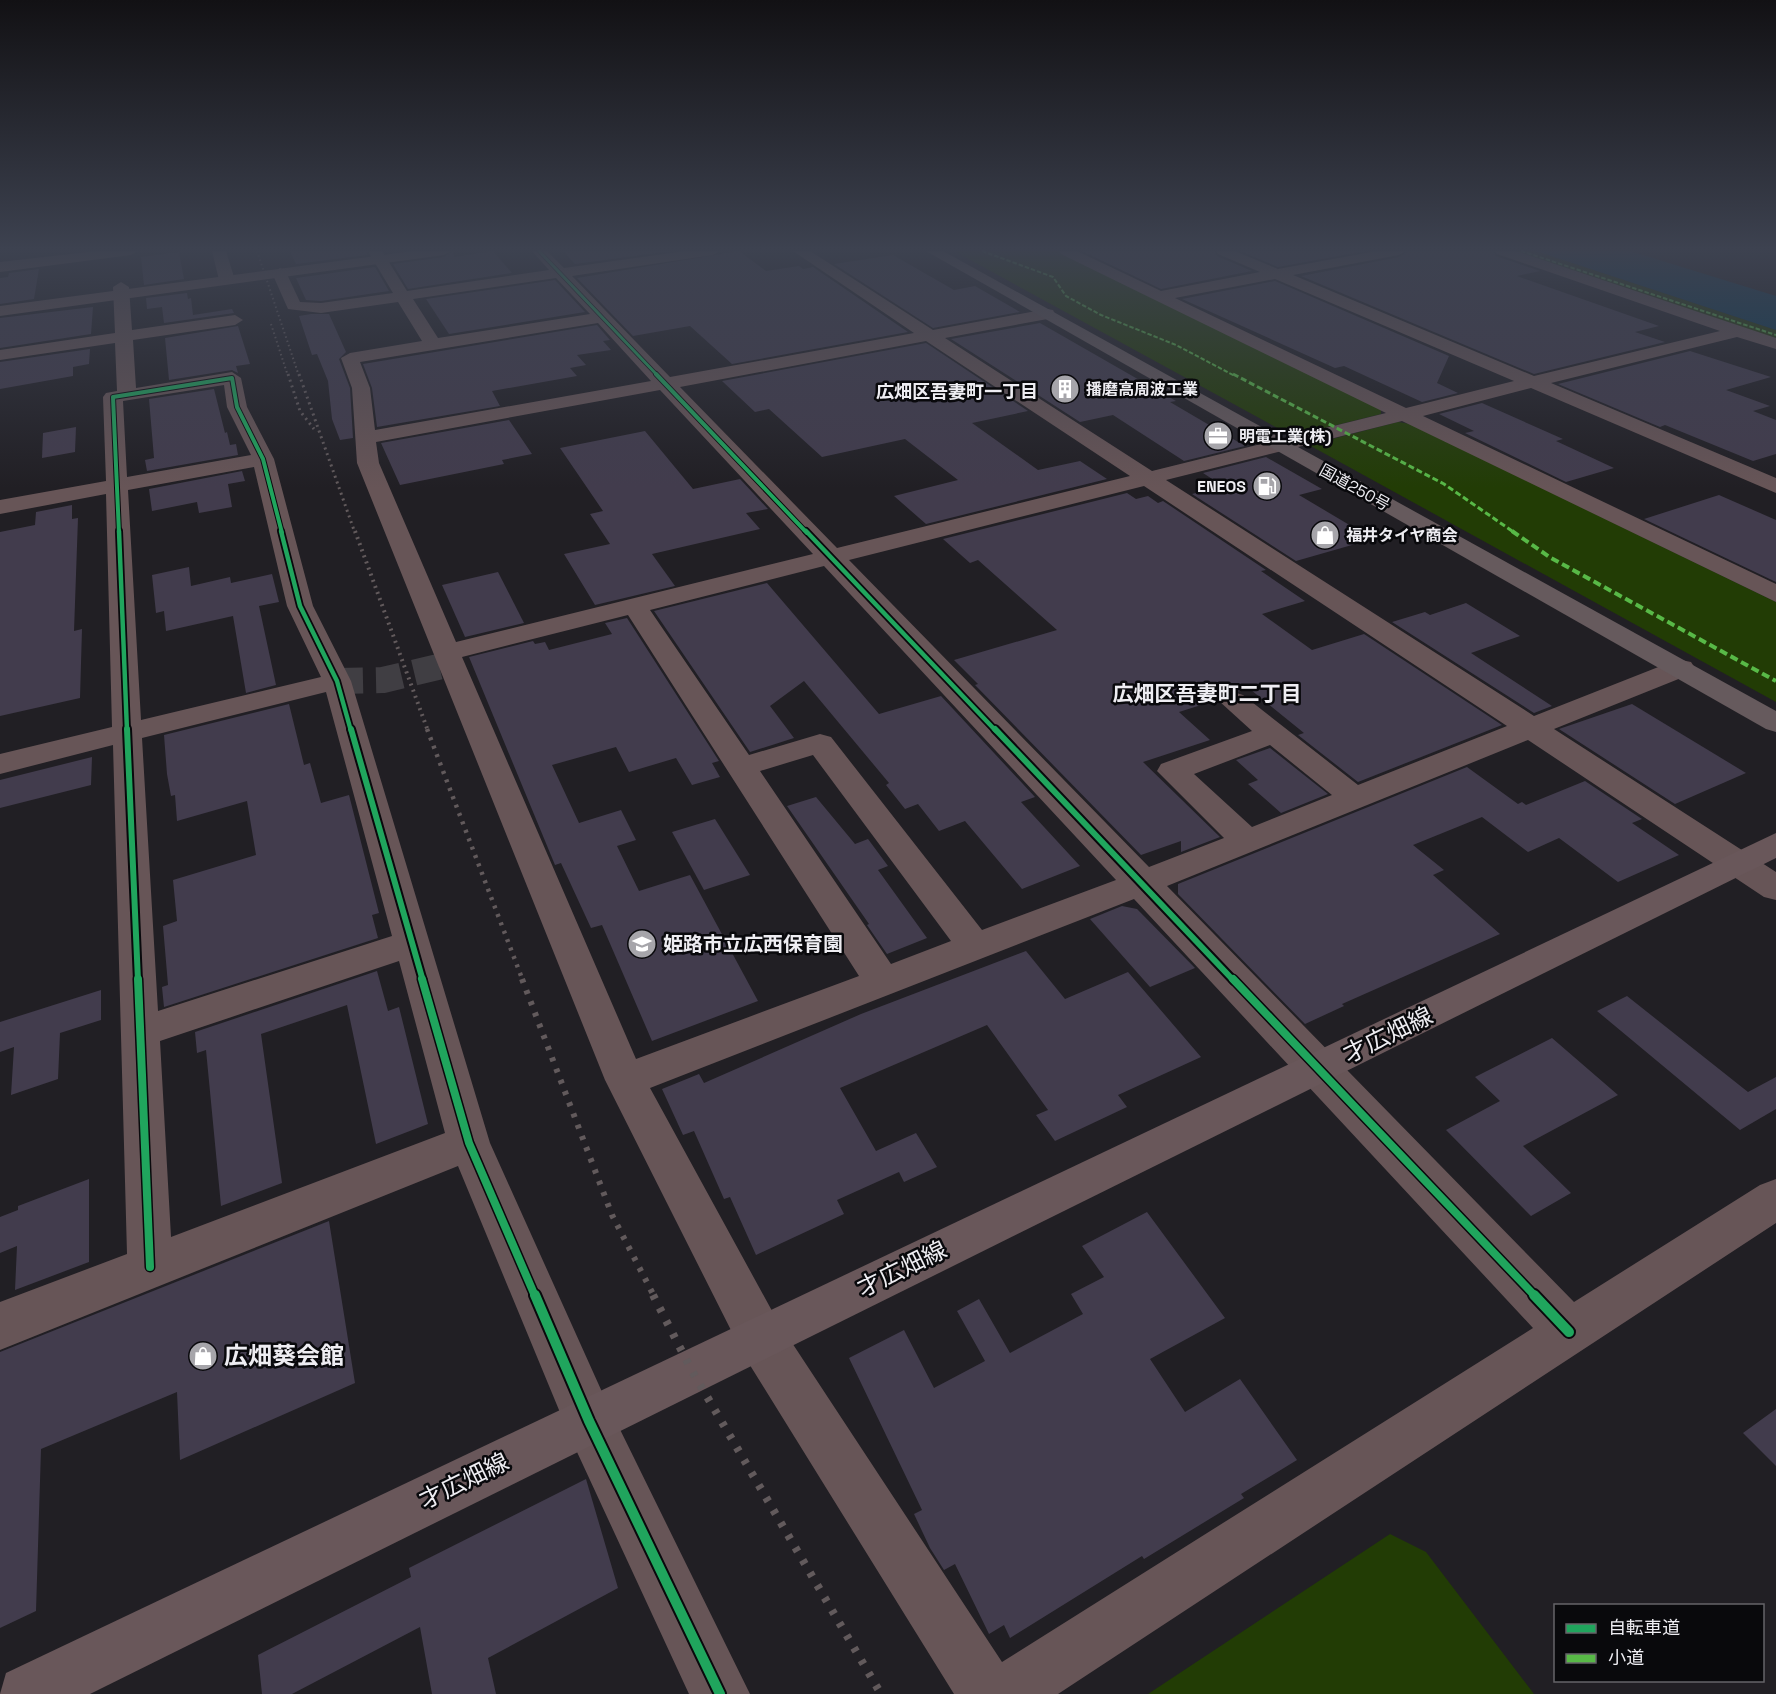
<svg xmlns="http://www.w3.org/2000/svg" width="1776" height="1694" viewBox="0 0 1776 1694" font-family="'Space Grotesk','Noto Sans JP',sans-serif">
	<style>
		.green { fill: #223c05 }
		.water { fill: #053a56 }
		.building { fill: #423c4d }
		.lines { fill: none; stroke-linecap: round; stroke-linejoin: round }
		.minor-tunnel { stroke: #403e43; stroke-width: 26; stroke-dasharray: 26 13; stroke-linecap: butt }
		.minor { fill: #675557; fill-rule: evenodd }
		.tertiary { fill: #675557; fill-rule: evenodd }
		.secondary { fill: #69575a; fill-rule: evenodd }
		.trunk { fill: #665a5d; fill-rule: evenodd }
		.rail-far5 { stroke: #625a5c; stroke-width: 2; stroke-dasharray: 1.5 3; stroke-linecap: butt }
		.rail-far4 { stroke: #625a5c; stroke-width: 3; stroke-dasharray: 2 4; stroke-linecap: butt }
		.rail-far3 { stroke: #625a5c; stroke-width: 4; stroke-dasharray: 2 4.5; stroke-linecap: butt }
		.rail-far2 { stroke: #625a5c; stroke-width: 4.5; stroke-dasharray: 3 6; stroke-linecap: butt }
		.rail-far1 { stroke: #625a5c; stroke-width: 6; stroke-dasharray: 4 8; stroke-linecap: butt }
		.rail { stroke: #625a5c; stroke-width: 8; stroke-dasharray: 4.5 10; stroke-linecap: butt }
		.quiet-far2 { stroke: #58b947; stroke-width: 2; stroke-dasharray: 4.5 2; stroke-linecap: butt }
		.quiet-far1 { stroke: #58b947; stroke-width: 3; stroke-dasharray: 6 3; stroke-linecap: butt }
		.quiet { stroke: #58b947; stroke-width: 4; stroke-dasharray: 8 4; stroke-linecap: butt }
		.cycleway-far5-casing { stroke: #09090c; stroke-width: 4.5 }
		.cycleway-far4-casing { stroke: #09090c; stroke-width: 6 }
		.cycleway-far3-casing { stroke: #09090c; stroke-width: 8 }
		.cycleway-far2-casing { stroke: #09090c; stroke-width: 10 }
		.cycleway-far1-casing { stroke: #09090c; stroke-width: 11 }
		.cycleway-casing { stroke: #09090c; stroke-width: 14 }
		.cycleway-far5 { stroke: #20a55d; stroke-width: 3 }
		.cycleway-far4 { stroke: #20a55d; stroke-width: 4 }
		.cycleway-far3 { stroke: #20a55d; stroke-width: 4.5 }
		.cycleway-far2 { stroke: #20a55d; stroke-width: 6 }
		.cycleway-far1 { stroke: #20a55d; stroke-width: 8 }
		.cycleway { stroke: #20a55d; stroke-width: 10 }
		.labels { text-anchor: middle; stroke-width: 5; stroke-linejoin: round; paint-order: stroke }
		.far-poi-label { font-size: 16px; font-weight: bold; fill: #eeedf2; stroke: #09090c; text-anchor: start }
		.far-street-label { font-size: 16px; fill: #eeedf2; stroke: #09090c }
		.far-neighbourhood-label { font-size: 18px; font-weight: bold; fill: #eeedf2; stroke: #09090c }
		.poi-label { font-size: 20px; font-weight: bold; fill: #eeedf2; stroke: #09090c; text-anchor: start }
		.neighbourhood-label { font-size: 21px; font-weight: bold; fill: #eeedf2; stroke: #09090c }
		.near-street-label { font-size: 24px; fill: #eeedf2; stroke: #09090c }
		.near-poi-label { font-size: 24px; font-weight: bold; fill: #eeedf2; stroke: #09090c; text-anchor: start }
	</style>
	<rect width="100%" height="100%" fill="#211f24"/>
	<g class="green">
		<path d="M 954,251 L 1057,251 L 1381,409 L 1381,414 L 1292,436 Z"/>
		<path d="M 1509,251 L 1536,251 L 1776,330 L 1776,340 Z"/>
		<path d="M 1398,422 L 1410,424 L 1776,602 L 1776,702 L 1309,445 Z"/>
		<path d="M 1390,1534 L 1426,1552 L 1534,1694 L 1148,1694 Z"/>
	</g>
	<path class="water" d="M 1536,251 L 1630,251 L 1776,296 L 1776,330 Z"/>
	<g class="building">
		<path d="M 290,251 L 368,251 L 367,255 L 296,264 Z"/>
		<path d="M 453,251 L 454,257 L 493,251 L 512,273 L 408,289 L 393,264 L 444,257 Z"/>
		<path d="M 563,251 L 671,251 L 575,264 Z"/>
		<path d="M 739,251 L 766,271 L 799,266 L 803,269 L 813,267 L 908,332 L 732,364 L 690,326 L 633,336 L 577,278 Z"/>
		<path d="M 1082,251 L 1214,251 L 1217,256 L 1252,271 L 1161,289 Z"/>
		<path d="M 1240,251 L 1366,251 L 1278,267 Z"/>
		<path d="M 1408,251 L 1493,251 L 1496,256 L 1540,271 L 1517,276 L 1659,326 L 1635,332 L 1665,342 L 1534,374 L 1301,276 L 1399,257 Z"/>
		<path d="M 179,252 L 184,279 L 144,285 L 141,257 Z"/>
		<path d="M 893,255 L 954,290 L 975,286 L 1020,312 L 933,328 L 834,264 Z"/>
		<path d="M 375,267 L 389,291 L 321,301 L 306,300 L 296,278 Z"/>
		<path d="M 39,269 L 34,299 L 0,304 L 0,278 L 8,277 L 9,273 Z"/>
		<path d="M 555,280 L 585,312 L 449,334 L 426,299 Z"/>
		<path d="M 1275,281 L 1449,356 L 1437,383 L 1458,393 L 1422,402 L 1344,366 L 1335,368 L 1182,299 Z"/>
		<path d="M 187,293 L 188,299 L 191,298 L 193,315 L 232,309 L 234,313 L 164,323 L 162,307 L 147,309 L 146,298 Z"/>
		<path d="M 93,307 L 91,334 L 0,348 L 0,318 Z"/>
		<path d="M 311,314 L 329,314 L 346,352 L 339,359 L 350,388 L 353,438 L 340,440 L 332,419 L 328,381 L 317,354 L 312,355 L 299,316 Z"/>
		<path d="M 1040,323 L 1176,401 L 1170,402 L 1245,446 L 1184,461 L 1113,415 L 1080,422 L 951,339 Z"/>
		<path d="M 597,325 L 610,340 L 603,341 L 611,350 L 577,355 L 586,365 L 570,368 L 577,376 L 492,391 L 500,406 L 377,427 L 372,388 L 363,364 Z"/>
		<path d="M 238,326 L 250,364 L 236,366 L 238,373 L 232,370 L 169,380 L 165,338 Z"/>
		<path d="M 926,343 L 1028,411 L 972,423 L 1038,470 L 1080,461 L 1107,479 L 926,524 L 894,496 L 958,480 L 905,439 L 822,457 L 769,409 L 755,412 L 722,381 Z"/>
		<path d="M 90,349 L 89,364 L 73,367 L 73,376 L 0,389 L 0,362 Z"/>
		<path d="M 1690,351 L 1771,377 L 1726,390 L 1770,406 L 1753,411 L 1776,420 L 1776,454 L 1753,461 L 1665,425 L 1660,427 L 1558,384 Z"/>
		<path d="M 214,389 L 225,433 L 227,432 L 230,445 L 236,444 L 238,455 L 147,471 L 145,460 L 154,458 L 149,399 Z"/>
		<path d="M 1482,403 L 1563,439 L 1556,441 L 1614,468 L 1566,482 L 1465,433 L 1474,431 L 1439,414 Z"/>
		<path d="M 509,420 L 532,454 L 502,460 L 504,464 L 400,485 L 381,443 Z"/>
		<path d="M 76,427 L 75,452 L 42,458 L 43,433 Z"/>
		<path d="M 645,431 L 693,489 L 740,479 L 768,509 L 746,513 L 760,529 L 652,554 L 675,586 L 595,605 L 564,554 L 610,544 L 590,514 L 603,511 L 560,448 Z"/>
		<path d="M 1266,457 L 1322,489 L 1299,495 L 1373,539 L 1296,561 L 1192,494 L 1223,486 L 1203,473 Z"/>
		<path d="M 242,471 L 245,481 L 228,484 L 232,507 L 199,513 L 197,502 L 152,511 L 149,489 Z"/>
		<path d="M 1127,493 L 1136,499 L 1148,496 L 1158,503 L 1163,501 L 1266,570 L 1261,571 L 1305,601 L 1262,614 L 1312,650 L 1364,634 L 1502,725 L 1358,782 L 1298,735 L 1304,733 L 1251,690 L 1222,693 L 1217,700 L 1179,712 L 1210,740 L 1143,762 L 1220,837 L 1181,852 L 1181,841 L 1141,855 L 975,685 L 978,684 L 954,660 L 1057,630 L 978,560 L 970,563 L 943,539 Z"/>
		<path d="M 1719,495 L 1776,520 L 1776,582 L 1644,519 Z"/>
		<path d="M 72,505 L 72,519 L 78,518 L 74,631 L 82,629 L 80,698 L 0,716 L 0,532 L 35,525 L 36,512 Z"/>
		<path d="M 189,567 L 191,586 L 230,577 L 231,583 L 272,574 L 279,602 L 259,606 L 276,685 L 246,693 L 233,616 L 166,631 L 164,611 L 156,613 L 152,575 Z"/>
		<path d="M 498,572 L 524,623 L 465,637 L 442,585 Z"/>
		<path d="M 767,583 L 879,714 L 941,696 L 1035,797 L 1021,802 L 1080,866 L 1022,889 L 965,821 L 939,831 L 918,804 L 905,809 L 886,785 L 889,783 L 804,681 L 770,706 L 794,738 L 750,752 L 654,611 Z"/>
		<path d="M 1466,603 L 1520,636 L 1471,653 L 1552,706 L 1534,713 L 1392,622 L 1425,612 L 1430,615 Z"/>
		<path d="M 627,618 L 719,761 L 712,763 L 720,777 L 692,785 L 676,758 L 629,772 L 616,747 L 552,765 L 579,823 L 621,810 L 636,840 L 617,846 L 639,891 L 690,875 L 758,1001 L 652,1041 L 602,925 L 591,928 L 561,863 L 555,865 L 469,657 L 533,641 L 535,644 L 545,642 L 549,650 L 612,634 L 605,623 Z"/>
		<path d="M 289,704 L 304,765 L 310,763 L 321,803 L 349,795 L 379,913 L 372,915 L 378,938 L 164,1007 L 162,987 L 168,985 L 163,926 L 177,921 L 173,880 L 256,855 L 247,801 L 177,821 L 175,795 L 171,796 L 167,774 L 164,735 Z"/>
		<path d="M 1632,704 L 1746,773 L 1675,804 L 1559,729 Z"/>
		<path d="M 1270,748 L 1328,794 L 1281,813 L 1248,784 L 1258,780 L 1236,760 Z"/>
		<path d="M 92,757 L 91,785 L 0,808 L 0,780 Z"/>
		<path d="M 1467,767 L 1518,804 L 1522,802 L 1526,805 L 1585,781 L 1642,819 L 1632,823 L 1679,855 L 1618,882 L 1559,838 L 1528,852 L 1482,817 L 1413,845 L 1444,870 L 1433,875 L 1500,934 L 1342,1004 L 1344,1006 L 1305,1024 L 1178,894 L 1178,884 Z"/>
		<path d="M 816,797 L 855,844 L 868,839 L 888,866 L 878,870 L 927,938 L 887,954 L 867,925 L 869,924 L 787,806 Z"/>
		<path d="M 715,819 L 750,875 L 704,890 L 672,832 Z"/>
		<path d="M 1122,906 L 1137,909 L 1195,968 L 1150,987 L 1090,919 Z"/>
		<path d="M 1026,951 L 1065,999 L 1128,972 L 1201,1057 L 1118,1095 L 1127,1107 L 1055,1141 L 1036,1115 L 1048,1110 L 987,1025 L 840,1088 L 876,1151 L 916,1133 L 937,1167 L 904,1182 L 899,1172 L 837,1200 L 844,1214 L 756,1255 L 730,1197 L 724,1199 L 694,1131 L 683,1135 L 662,1089 L 699,1074 L 704,1083 L 861,1014 Z"/>
		<path d="M 377,971 L 388,1011 L 399,1007 L 428,1124 L 376,1144 L 347,1005 L 261,1034 L 282,1183 L 221,1206 L 206,1050 L 197,1053 L 195,1032 Z"/>
		<path d="M 101,990 L 101,1020 L 60,1033 L 58,1079 L 11,1095 L 14,1047 L 0,1052 L 0,1022 Z"/>
		<path d="M 1627,996 L 1748,1092 L 1776,1077 L 1776,1109 L 1740,1130 L 1597,1011 Z"/>
		<path d="M 1552,1038 L 1618,1095 L 1523,1146 L 1571,1193 L 1531,1216 L 1446,1130 L 1500,1101 L 1475,1077 Z"/>
		<path d="M 89,1179 L 89,1262 L 15,1290 L 17,1246 L 0,1253 L 0,1217 L 18,1210 L 18,1206 Z"/>
		<path d="M 1147,1212 L 1225,1318 L 1150,1359 L 1185,1412 L 1240,1379 L 1297,1460 L 1241,1494 L 1244,1498 L 1144,1559 L 1142,1556 L 1010,1638 L 1004,1625 L 989,1634 L 955,1564 L 944,1570 L 930,1548 L 914,1514 L 922,1510 L 849,1358 L 904,1330 L 934,1388 L 985,1361 L 957,1311 L 979,1299 L 1010,1353 L 1083,1314 L 1071,1294 L 1104,1277 L 1082,1246 Z"/>
		<path d="M 329,1221 L 355,1383 L 180,1460 L 177,1392 L 41,1449 L 36,1611 L 0,1628 L 0,1352 Z"/>
		<path d="M 1776,1409 L 1776,1466 L 1743,1433 Z"/>
		<path d="M 586,1479 L 618,1588 L 488,1658 L 496,1694 L 432,1694 L 420,1627 L 292,1694 L 262,1694 L 258,1655 L 411,1577 L 409,1568 Z"/>
	</g>
	<g class="lines">
		<path class="minor-tunnel" d="M 337,681 L 383,680 L 450,664"/>
		<g class="minor">
			<path d="M 97,251 L 138,251 L 131,255 L 0,272 L 0,262 Z"/>
			<path d="M 212,251 L 226,251 L 235,280 L 232,283 L 222,283 L 219,280 Z"/>
			<path d="M 370,251 L 382,251 L 407,291 L 549,270 L 532,251 L 547,251 L 564,268 L 685,251 L 720,251 L 713,255 L 572,276 L 670,377 L 914,333 L 793,251 L 810,251 L 933,330 L 1047,309 L 1053,310 L 1055,314 L 1053,318 L 945,338 L 1152,471 L 1386,413 L 1061,254 L 1059,251 L 1077,251 L 1161,291 L 1260,272 L 1218,254 L 1216,251 L 1235,251 L 1278,269 L 1377,251 L 1406,251 L 1399,255 L 1293,275 L 1534,376 L 1720,331 L 1497,254 L 1495,251 L 1516,251 L 1776,338 L 1776,349 L 1737,337 L 1551,383 L 1776,478 L 1776,493 L 1531,388 L 1423,416 L 1776,584 L 1776,602 L 1402,421 L 1166,480 L 1534,716 L 1671,662 L 1681,660 L 1691,662 L 1695,668 L 1691,674 L 1554,729 L 1776,872 L 1776,900 L 1764,897 L 1528,740 L 1167,886 L 1574,1302 L 1760,1185 L 1776,1179 L 1776,1223 L 1058,1694 L 954,1694 L 743,1354 L 605,1080 L 357,463 L 352,388 L 341,358 L 350,353 L 422,341 L 398,302 L 321,313 L 288,309 L 272,273 L 280,268 L 285,270 L 300,302 L 321,303 L 393,293 L 369,253 ZM 556,278 L 590,314 L 438,338 L 413,299 ZM 1275,279 L 1514,381 L 1406,408 L 1175,298 ZM 598,323 L 651,381 L 375,430 L 370,388 L 360,362 ZM 926,341 L 1130,476 L 837,548 L 680,387 ZM 660,390 L 813,554 L 456,642 L 379,463 L 376,442 ZM 1144,486 L 1507,726 L 1358,785 L 1243,695 L 1233,692 L 1223,695 L 1219,701 L 1252,731 L 1161,764 L 1157,771 L 1224,838 L 1149,867 L 849,560 ZM 824,566 L 1116,880 L 982,930 L 831,737 L 820,734 L 749,755 L 650,610 ZM 628,615 L 859,976 L 636,1059 L 462,657 ZM 1270,745 L 1332,795 L 1252,827 L 1194,774 ZM 813,755 L 951,941 L 891,964 L 760,771 ZM 1134,899 L 1533,1328 L 1002,1662 L 777,1320 L 650,1088 Z"/>
			<path d="M 121,282 L 129,287 L 132,330 L 235,315 L 243,320 L 235,325 L 133,340 L 136,388 L 232,372 L 241,378 L 247,407 L 274,459 L 313,606 L 351,681 L 490,1143 L 607,1403 L 750,1694 L 689,1694 L 571,1439 L 458,1166 L 0,1350 L 0,1302 L 127,1254 L 113,745 L 0,774 L 0,754 L 112,727 L 106,494 L 0,514 L 0,500 L 106,481 L 103,397 L 106,393 L 117,391 L 115,343 L 0,360 L 0,350 L 115,333 L 113,287 ZM 224,385 L 227,407 L 251,455 L 127,477 L 123,401 ZM 254,467 L 287,606 L 321,677 L 141,720 L 128,490 ZM 326,692 L 392,936 L 158,1011 L 142,738 ZM 399,961 L 445,1133 L 171,1237 L 160,1041 Z"/>
		</g>
		<path class="tertiary" d="M 413,251 L 451,251 L 444,255 L 0,316 L 0,306 Z"/>
		<path class="secondary" d="M 1776,833 L 1776,858 L 90,1694 L 0,1694 L 6,1673 Z"/>
		<path class="trunk" d="M 926,251 L 943,251 L 1776,711 L 1776,732 L 1766,729 Z"/>
		<g class="rail-far5">
			<path d="M 257,251 L 299,376"/>
			<path d="M 271,324 L 288,376"/>
		</g>
		<g class="rail-far4">
			<path d="M 288,374 L 300,411 L 314,429"/>
			<path d="M 299,374 L 355,533"/>
		</g>
		<path class="rail-far3" d="M 355,531 L 428,731"/>
		<path class="rail-far2" d="M 427,729 L 523,981"/>
		<path class="rail-far1" d="M 522,979 L 612,1215 L 654,1296"/>
		<path class="rail" d="M 653,1295 L 692,1371 L 881,1694"/>
		<g class="quiet-far2">
			<path d="M 982,251 L 1053,277 L 1066,296 L 1101,315 L 1176,345 L 1235,376"/>
			<path d="M 1521,251 L 1776,335"/>
		</g>
		<path class="quiet-far1" d="M 1233,374 L 1444,484 L 1515,533"/>
		<path class="quiet" d="M 1512,531 L 1551,558 L 1776,681"/>
		<g class="cycleway-far5-casing">
			<path id="cycleway-far5" d="M 539,251 L 658,376"/>
		</g>
		<g class="cycleway-far4-casing">
			<g id="cycleway-far4">
				<path d="M 656,374 L 807,533"/>
				<path d="M 119,533 L 113,397 L 232,378 L 237,407 L 263,459 L 282,533"/>
			</g>
		</g>
		<g class="cycleway-far3-casing">
			<g id="cycleway-far3">
				<path d="M 119,531 L 127,731"/>
				<path d="M 281,531 L 300,606 L 337,681 L 351,731"/>
				<path d="M 806,531 L 996,731"/>
			</g>
		</g>
		<g class="cycleway-far2-casing">
			<g id="cycleway-far2">
				<path d="M 127,729 L 138,981"/>
				<path d="M 351,729 L 423,981"/>
				<path d="M 995,729 L 1234,981"/>
			</g>
		</g>
		<g class="cycleway-far1-casing">
			<g id="cycleway-far1">
				<path d="M 138,979 L 150,1267"/>
				<path d="M 422,979 L 469,1143 L 535,1296"/>
				<path d="M 1233,979 L 1535,1296"/>
			</g>
		</g>
		<g class="cycleway-casing">
			<g id="cycleway">
				<path d="M 535,1295 L 589,1421 L 720,1694"/>
				<path d="M 1534,1295 L 1569,1332"/>
			</g>
		</g>
		<use href="#cycleway-far5" class="cycleway-far5"/>
		<use href="#cycleway-far4" class="cycleway-far4"/>
		<use href="#cycleway-far3" class="cycleway-far3"/>
		<use href="#cycleway-far2" class="cycleway-far2"/>
		<use href="#cycleway-far1" class="cycleway-far1"/>
		<use href="#cycleway" class="cycleway"/>
	</g>
	<linearGradient id="sky" x2="0" y2="1"><stop stop-color="#121114"/><stop offset="0.51" stop-color="#3d4250"/><stop offset="1" stop-color="#3d4250" stop-opacity="0"/></linearGradient>
	<rect width="1776" height="488" fill="url(#sky)"/>
	<defs>
		<g id="building-disc" transform="scale(1.5)"><circle r="9.5" fill="#a6a5aa" stroke="#09090c"/><path d="M-4-6H4V6H1V3H-1V6H-4ZM-2.5-4.3h1.7v1.8h-1.7ZM.8-4.3h1.7v1.8H.8ZM-2.5-1h1.7V.8h-1.7ZM.8-1h1.7V.8H.8Z" fill="#fff"/></g>
		<g id="office-disc" transform="scale(1.5)"><circle r="9.5" fill="#a6a5aa" stroke="#09090c"/><path d="M-6-3h4V-5.5h4V-3h4V5H-6ZM-1-4.5V-3h2v-1.5ZM-6 0V1H6V0Z" fill="#fff"/></g>
		<g id="fuel-disc" transform="scale(1.5)"><circle r="9.5" fill="#a6a5aa" stroke="#09090c"/><path d="M-5.5-6h7V0h2V4h1.3V-2.5L3-4.5l.8-.8L6-3V5H2.5V1h-1V6h-7ZM-4.2-4.7v3.2H.2V-4.7Z" fill="#fff"/></g>
		<g id="shop-disc" transform="scale(1.5)"><circle r="9.5" fill="#a6a5aa" stroke="#09090c"/><path d="M-5-2.5h2.3a2.7 3.5 0 0 1 5.4 0H5L5.5 6h-11ZM-1.5-2.5h3a1.5 2.3 0 0 0-3 0Z" fill="#fff"/></g>
		<g id="school-disc" transform="scale(1.5)"><circle r="9.5" fill="#a6a5aa" stroke="#09090c"/><path d="M0-5L7-2L0 1L-7-2ZM-4 1L0 2.5L4 1V4Q0 6-4 4Z" fill="#fff"/></g>
	</defs>
	<g fill-rule="evenodd">
		<use href="#building-disc" x="1065" y="389"/>
		<use href="#office-disc" x="1218" y="436"/>
		<use href="#fuel-disc" x="1267" y="486"/>
		<use href="#shop-disc" x="1325" y="535"/>
		<use href="#school-disc" x="642" y="944"/>
		<use href="#shop-disc" x="203" y="1356"/>
	</g>
	<g class="labels">
		<g class="far-poi-label">
			<text x="1086" y="395">播磨高周波工業</text>
			<text x="1239" y="442">明電工業(株)</text>
			<text x="1246" y="492" text-anchor="end">ENEOS</text>
			<text x="1346" y="541">福井タイヤ商会</text>
		</g>
		<g class="far-street-label">
			<text transform="translate(1355 487) rotate(29)" y="6">国道250号</text>
		</g>
		<g class="far-neighbourhood-label">
			<text x="957" y="398">広畑区吾妻町一丁目</text>
		</g>
		<g class="poi-label">
			<text x="663" y="951">姫路市立広西保育園</text>
		</g>
		<g class="neighbourhood-label">
			<text x="1207" y="701">広畑区吾妻町二丁目</text>
		</g>
		<g class="near-street-label">
			<text transform="translate(1388 1035) rotate(-26)" y="8">才広畑線</text>
			<text transform="translate(902 1269) rotate(-26)" y="8">才広畑線</text>
			<text transform="translate(464 1481) rotate(-26)" y="8">才広畑線</text>
		</g>
		<g class="near-poi-label">
			<text x="224" y="1364">広畑葵会館</text>
		</g>
	</g>
	<rect x="1554" y="1604" width="210" height="78" fill="#09090c" stroke="#656468" stroke-width="1.5"/>
	<rect x="1566" y="1624" width="30" height="9" fill="#20a55d" stroke="#656468" stroke-width="1.5"/>
	<text x="1608" y="1634" font-size="18" fill="#eeedf2">自転車道</text>
	<rect x="1566" y="1654" width="30" height="9" fill="#58b947" stroke="#656468" stroke-width="1.5"/>
	<text x="1608" y="1664" font-size="18" fill="#eeedf2">小道</text>
</svg>
